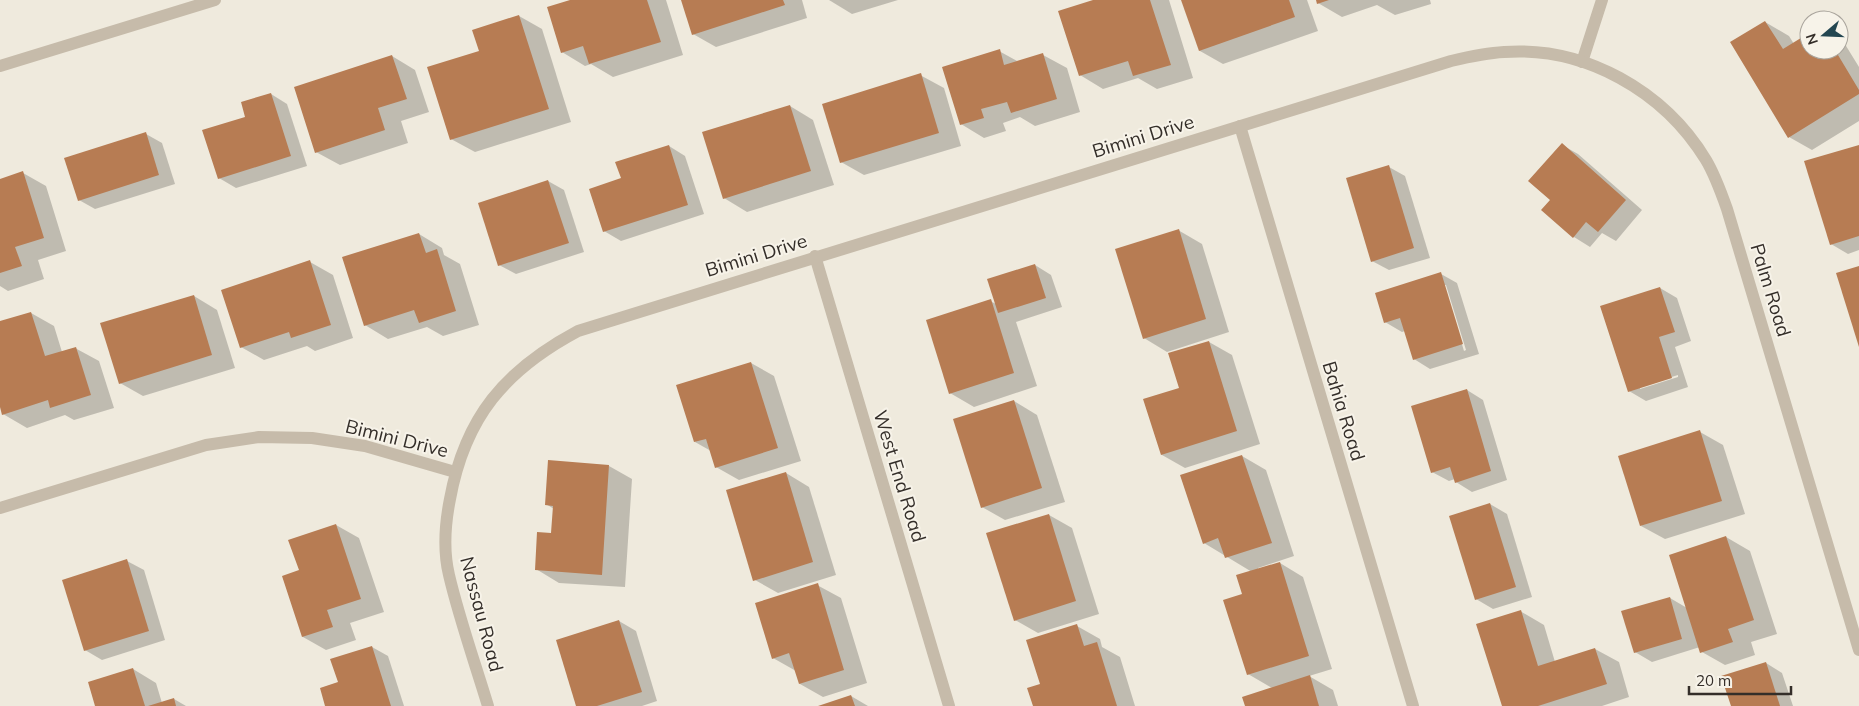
<svg xmlns="http://www.w3.org/2000/svg" width="1859" height="706" viewBox="0 0 1859 706" font-family="Mulish,sans-serif">
	<style>
		.shadow { fill: #0003; fill-rule: evenodd }
		.building { fill: #b77c53 }
		.lines { fill: none; stroke-linecap: round; stroke-linejoin: round }
		.minor { stroke: #c6bbaa; stroke-width: 12 }
		.tertiary { stroke: #c6bbaa; stroke-width: 12 }
		.labels { text-anchor: middle; stroke-width: 4; stroke-linejoin: round; paint-order: stroke }
		.street-label { font-size: 19px; fill: #342e29; stroke: #f7f3e9 }
	</style>
	<rect width="100%" height="100%" fill="#efeadd"/>
	<g class="shadow">
		<path d="M 574,0 L 666,0 L 683,55 L 613,77 L 591,64 L 585,66 L 562,52 Z"/>
		<path d="M 682,0 L 802,0 L 807,18 L 716,47 L 693,34 Z"/>
		<path d="M 829,0 L 898,0 L 852,14 Z"/>
		<path d="M 1097,0 L 1169,0 L 1193,78 L 1157,89 L 1138,78 L 1103,89 L 1080,75 Z"/>
		<path d="M 1182,0 L 1307,0 L 1318,31 L 1223,64 L 1200,51 Z"/>
		<path d="M 1317,0 L 1430,0 L 1431,4 L 1395,15 L 1377,5 L 1342,17 L 1318,3 Z"/>
		<path d="M 519,16 L 542,29 L 571,122 L 475,152 L 451,139 Z"/>
		<path d="M 1765,22 L 1789,36 L 1794,44 L 1809,35 L 1809,50 L 1839,50 L 1839,39 L 1843,41 L 1859,67 L 1859,121 L 1812,150 L 1789,137 Z"/>
		<path d="M 999,51 L 1019,62 L 1043,55 L 1067,68 L 1080,112 L 1035,126 L 1020,117 L 1003,123 L 1006,131 L 984,138 L 961,124 Z"/>
		<path d="M 392,56 L 415,70 L 429,112 L 401,121 L 408,143 L 340,165 L 316,152 Z"/>
		<path d="M 920,75 L 944,88 L 961,146 L 864,175 L 841,162 Z"/>
		<path d="M 271,94 L 287,104 L 307,166 L 236,188 L 219,178 Z"/>
		<path d="M 790,106 L 813,120 L 834,185 L 747,212 L 724,198 Z"/>
		<path d="M 146,134 L 162,143 L 175,184 L 95,209 L 79,200 Z"/>
		<path d="M 1562,145 L 1578,154 L 1642,210 L 1616,241 L 1602,233 L 1590,247 L 1574,237 L 1552,200 Z"/>
		<path d="M 669,146 L 685,156 L 704,214 L 621,241 L 604,231 Z"/>
		<path d="M 1859,146 L 1859,250 L 1848,254 L 1831,244 Z"/>
		<path d="M 1389,167 L 1405,176 L 1430,258 L 1389,270 L 1372,261 Z"/>
		<path d="M 23,173 L 46,186 L 66,251 L 38,260 L 44,279 L 8,291 L 0,286 L 0,180 Z"/>
		<path d="M 548,181 L 564,190 L 584,252 L 516,274 L 499,265 Z"/>
		<path d="M 1178,230 L 1202,244 L 1229,332 L 1167,352 L 1144,338 Z"/>
		<path d="M 419,234 L 442,248 L 444,255 L 460,264 L 479,325 L 443,336 L 427,327 L 388,339 L 365,325 Z"/>
		<path d="M 310,262 L 333,275 L 353,338 L 315,351 L 307,346 L 264,360 L 241,347 Z"/>
		<path d="M 1035,265 L 1051,275 L 1062,307 L 1016,322 L 1037,386 L 974,407 L 950,393 L 990,301 L 996,304 Z"/>
		<path d="M 1441,274 L 1457,283 L 1479,354 L 1430,369 L 1414,359 L 1405,331 L 1402,332 L 1385,322 ZM 1444,285 L 1446,285 L 1466,350 L 1464,351 Z"/>
		<path d="M 1660,288 L 1677,298 L 1691,341 L 1675,347 L 1688,387 L 1646,401 L 1629,391 ZM 1678,375 L 1678,377 L 1640,389 L 1640,387 Z"/>
		<path d="M 194,296 L 217,310 L 235,368 L 143,396 L 120,383 Z"/>
		<path d="M 31,313 L 54,326 L 62,352 L 75,348 L 99,361 L 114,408 L 74,420 L 65,415 L 27,428 L 3,414 L 0,403 L 0,323 Z"/>
		<path d="M 1209,342 L 1232,355 L 1260,444 L 1185,468 L 1162,455 L 1180,389 Z"/>
		<path d="M 751,363 L 774,376 L 801,461 L 739,480 L 716,467 L 711,451 L 695,442 Z"/>
		<path d="M 1467,390 L 1483,400 L 1507,480 L 1472,492 L 1456,482 L 1455,479 L 1449,481 L 1432,472 Z"/>
		<path d="M 1014,401 L 1037,415 L 1065,502 L 1005,520 L 982,507 Z"/>
		<path d="M 1700,432 L 1723,445 L 1745,514 L 1665,539 L 1641,526 Z"/>
		<path d="M 1242,456 L 1266,470 L 1294,556 L 1258,568 L 1258,570 L 1280,563 L 1303,577 L 1332,669 L 1309,676 L 1333,690 L 1338,706 L 1246,706 L 1272,688 L 1248,674 L 1243,595 L 1252,572 L 1204,543 Z"/>
		<path d="M 609,466 L 632,479 L 625,587 L 559,583 L 536,569 L 552,534 L 554,509 L 546,504 Z"/>
		<path d="M 786,473 L 809,487 L 836,575 L 778,593 L 755,580 Z"/>
		<path d="M 1490,504 L 1507,514 L 1532,597 L 1493,609 L 1476,599 Z"/>
		<path d="M 1049,515 L 1072,528 L 1099,614 L 1038,633 L 1015,620 Z"/>
		<path d="M 336,525 L 359,538 L 384,612 L 350,623 L 356,640 L 326,650 L 303,637 L 300,571 Z"/>
		<path d="M 1726,537 L 1750,551 L 1777,634 L 1751,642 L 1755,655 L 1725,665 L 1702,652 L 1700,647 L 1652,662 L 1635,652 L 1670,598 L 1687,608 Z"/>
		<path d="M 127,561 L 144,570 L 165,640 L 102,660 L 85,650 Z"/>
		<path d="M 817,585 L 841,598 L 867,683 L 823,697 L 800,684 L 796,671 L 773,658 Z"/>
		<path d="M 1520,611 L 1544,625 L 1555,662 L 1595,649 L 1619,662 L 1629,697 L 1602,706 L 1504,706 Z"/>
		<path d="M 619,621 L 636,631 L 657,701 L 642,706 L 578,706 Z"/>
		<path d="M 1077,626 L 1100,639 L 1102,647 L 1120,657 L 1135,706 L 1034,706 L 1041,685 Z"/>
		<path d="M 372,647 L 388,656 L 404,706 L 327,706 L 339,683 Z"/>
		<path d="M 1766,663 L 1782,673 L 1793,706 L 1732,706 Z"/>
		<path d="M 133,669 L 156,683 L 162,703 L 174,699 L 186,706 L 96,706 Z"/>
		<path d="M 851,696 L 868,706 L 821,706 Z"/>
	</g>
	<g class="building">
		<path d="M 570,0 L 647,0 L 661,42 L 589,64 L 583,46 L 561,53 L 547,7 Z"/>
		<path d="M 681,0 L 783,0 L 785,5 L 692,35 Z"/>
		<path d="M 1093,0 L 1150,0 L 1171,65 L 1133,76 L 1128,61 L 1079,76 L 1058,11 Z"/>
		<path d="M 1181,0 L 1289,0 L 1295,17 L 1199,51 Z"/>
		<path d="M 1316,0 L 1329,0 L 1317,4 Z"/>
		<path d="M 519,15 L 549,109 L 450,140 L 427,67 L 479,51 L 472,30 Z"/>
		<path d="M 1765,21 L 1783,49 L 1809,33 L 1809,50 L 1835,50 L 1859,90 L 1859,94 L 1788,138 L 1730,42 Z"/>
		<path d="M 1000,49 L 1004,65 L 1043,53 L 1057,99 L 1011,113 L 1007,102 L 981,109 L 984,118 L 960,125 L 942,67 Z"/>
		<path d="M 392,55 L 407,99 L 378,108 L 385,130 L 315,153 L 294,87 Z"/>
		<path d="M 921,73 L 939,133 L 840,163 L 822,104 Z"/>
		<path d="M 271,93 L 291,156 L 218,179 L 202,130 L 245,117 L 241,102 Z"/>
		<path d="M 790,105 L 811,171 L 723,199 L 702,132 Z"/>
		<path d="M 146,132 L 159,175 L 78,201 L 64,158 Z"/>
		<path d="M 1562,143 L 1626,200 L 1598,232 L 1586,222 L 1573,238 L 1541,210 L 1550,200 L 1528,181 Z"/>
		<path d="M 669,145 L 688,205 L 603,232 L 589,189 L 621,178 L 615,162 Z"/>
		<path d="M 1859,145 L 1859,236 L 1830,245 L 1804,161 Z"/>
		<path d="M 1389,165 L 1414,248 L 1371,262 L 1346,178 Z"/>
		<path d="M 23,171 L 44,238 L 15,247 L 22,266 L 0,273 L 0,179 Z"/>
		<path d="M 548,180 L 569,243 L 498,266 L 478,203 Z"/>
		<path d="M 1179,229 L 1206,319 L 1143,339 L 1115,249 Z"/>
		<path d="M 419,233 L 426,253 L 437,249 L 456,311 L 419,323 L 414,310 L 364,326 L 342,257 Z"/>
		<path d="M 310,260 L 331,325 L 291,338 L 289,332 L 240,348 L 221,290 Z"/>
		<path d="M 1035,264 L 1046,298 L 998,313 L 987,279 Z"/>
		<path d="M 1859,266 L 1859,347 L 1836,273 Z"/>
		<path d="M 1441,272 L 1463,344 L 1413,360 L 1400,318 L 1384,323 L 1375,293 Z"/>
		<path d="M 1660,287 L 1675,332 L 1659,337 L 1672,378 L 1628,392 L 1600,306 Z"/>
		<path d="M 194,295 L 212,355 L 119,384 L 100,323 Z"/>
		<path d="M 991,299 L 1014,373 L 949,394 L 926,320 Z"/>
		<path d="M 31,312 L 45,356 L 76,347 L 91,395 L 50,408 L 48,400 L 2,415 L 0,407 L 0,321 Z"/>
		<path d="M 1209,341 L 1237,431 L 1161,455 L 1143,399 L 1179,388 L 1168,353 Z"/>
		<path d="M 751,362 L 778,448 L 715,468 L 706,439 L 694,442 L 676,385 Z"/>
		<path d="M 1467,389 L 1491,471 L 1455,483 L 1450,467 L 1431,473 L 1411,406 Z"/>
		<path d="M 1014,400 L 1042,488 L 981,508 L 953,419 Z"/>
		<path d="M 1700,430 L 1722,501 L 1640,526 L 1618,456 Z"/>
		<path d="M 1242,455 L 1272,543 L 1225,558 L 1218,538 L 1203,544 L 1180,475 Z"/>
		<path d="M 548,460 L 609,465 L 602,575 L 535,570 L 537,532 L 551,533 L 553,506 L 545,505 Z"/>
		<path d="M 786,472 L 813,562 L 753,581 L 726,490 Z"/>
		<path d="M 1490,503 L 1516,587 L 1475,600 L 1449,516 Z"/>
		<path d="M 1049,514 L 1076,601 L 1014,621 L 986,533 Z"/>
		<path d="M 336,524 L 361,599 L 327,610 L 333,627 L 302,637 L 282,576 L 299,570 L 288,540 Z"/>
		<path d="M 1726,536 L 1754,620 L 1728,629 L 1733,642 L 1700,653 L 1669,555 Z"/>
		<path d="M 127,559 L 149,631 L 84,651 L 62,580 Z"/>
		<path d="M 1280,562 L 1309,656 L 1247,675 L 1223,600 L 1242,594 L 1236,575 Z"/>
		<path d="M 818,583 L 844,670 L 799,684 L 789,653 L 772,659 L 755,603 Z"/>
		<path d="M 1670,597 L 1682,639 L 1634,653 L 1621,611 Z"/>
		<path d="M 1521,610 L 1538,666 L 1595,648 L 1607,684 L 1538,706 L 1502,706 L 1476,624 Z"/>
		<path d="M 619,620 L 642,692 L 597,706 L 576,706 L 556,640 Z"/>
		<path d="M 1077,624 L 1084,646 L 1097,642 L 1117,706 L 1033,706 L 1027,688 L 1040,684 L 1026,640 Z"/>
		<path d="M 372,646 L 391,706 L 325,706 L 320,688 L 338,682 L 330,659 Z"/>
		<path d="M 1766,662 L 1780,706 L 1731,706 L 1721,676 Z"/>
		<path d="M 133,668 L 145,706 L 95,706 L 88,682 Z"/>
		<path d="M 1310,675 L 1319,706 L 1245,706 L 1242,697 Z"/>
		<path d="M 851,695 L 855,706 L 818,706 Z"/>
		<path d="M 174,698 L 176,706 L 148,706 Z"/>
	</g>
	<g class="lines">
		<g class="minor">
			<path d="M 1582,62 L 1602,0"/>
			<path d="M 1240,126 L 1413,706"/>
			<path d="M 815,256 L 949,706"/>
			<path d="M 0,508 L 206,445 L 259,437 L 312,438 L 365,446 L 455,472"/>
			<path d="M 488,706 C 475,663 459,618 449,575 C 443,550 445,524 450,499 C 465,417 505,370 578,331 L 1451,61 C 1468,57 1486,53 1504,52 C 1585,46 1664,91 1706,160 C 1715,175 1721,192 1727,209 L 1859,650"/>
		</g>
		<path class="tertiary" d="M 0,66 L 215,0"/>
	</g>
	<g class="labels">
		<g class="street-label">
			<text transform="translate(1143 136) rotate(-17)" y="7">Bimini Drive</text>
			<text transform="translate(756 255) rotate(-17)" y="7">Bimini Drive</text>
			<text transform="translate(1771 290) rotate(73)" y="7">Palm Road</text>
			<text transform="translate(1344 411) rotate(73)" y="7">Bahia Road</text>
			<text transform="translate(397 438) rotate(14)" y="7">Bimini Drive</text>
			<text transform="translate(900 476) rotate(73)" y="7">West End Road</text>
			<text transform="translate(482 614) rotate(75)" y="7">Nassau Road</text>
		</g>
	</g>
	<g transform="translate(1824 35) rotate(251)"><circle r="24" fill="#f7f3e9" stroke="#a9a49c"/>
	<path d="M0-4L9 19L0 12L-9 19Z" fill="#234651"/>
	<text y="-8" font-size="14" font-weight="bold" text-anchor="middle" fill="#342e29">N</text>
	</g>
	<path d="M1689 686v8h102v-8" fill="none" stroke="#342e29" stroke-width="2.5"/>
	<text x="1696" y="686" font-size="15" fill="#342e29" stroke="#f7f3e9" stroke-width="4" paint-order="stroke">20 m</text>
</svg>
